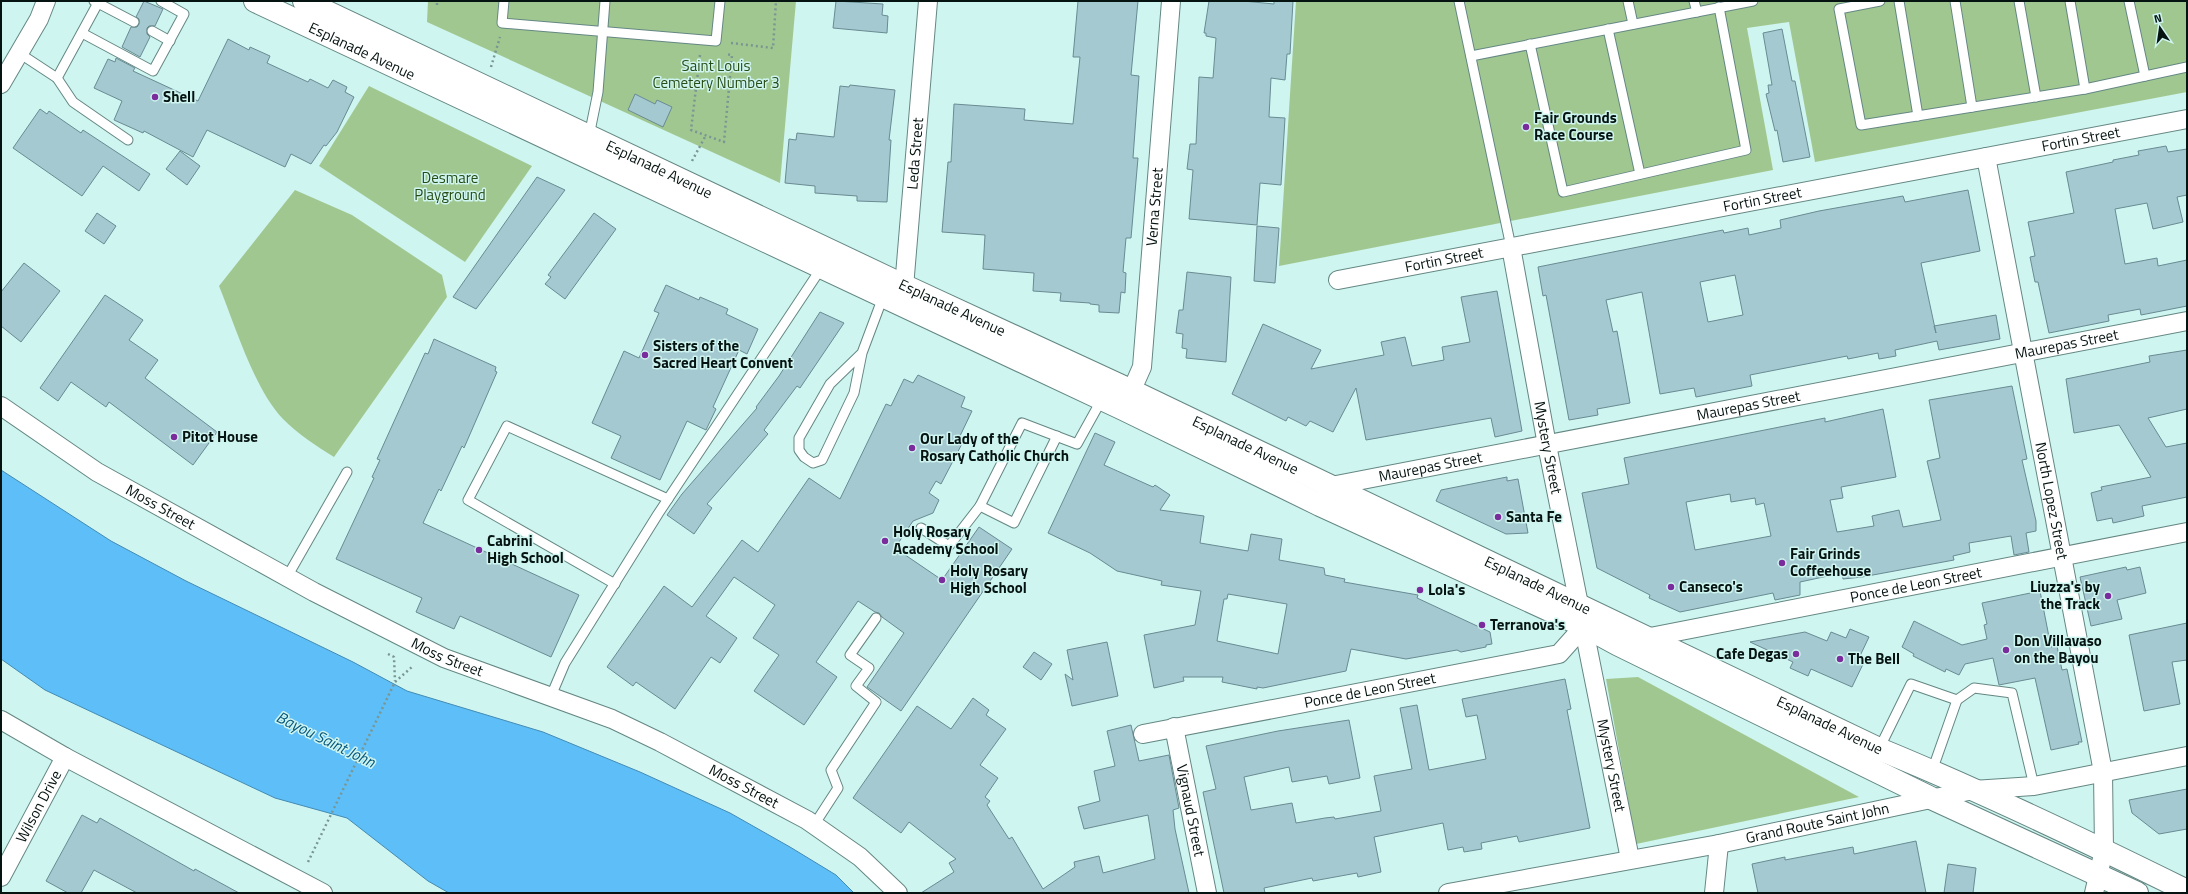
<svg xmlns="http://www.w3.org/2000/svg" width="2188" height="894" viewBox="0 0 2188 894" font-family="'Titillium Web',sans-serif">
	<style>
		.green { fill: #a1c791 }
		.water { fill: #5dbef8; stroke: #438bb3 }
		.building { fill: #a5c9d1; stroke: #698b93; fill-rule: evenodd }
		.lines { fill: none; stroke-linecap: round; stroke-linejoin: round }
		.service-casing { stroke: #648783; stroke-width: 11 }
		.minor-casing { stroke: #648783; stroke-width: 20 }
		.tertiary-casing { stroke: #648783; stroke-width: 24 }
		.path { stroke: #7a9692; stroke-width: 2.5; stroke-dasharray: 2 3; stroke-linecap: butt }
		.service { stroke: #fff; stroke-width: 9 }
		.minor { stroke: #fff; stroke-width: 18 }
		.tertiary { stroke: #fff; stroke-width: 22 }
		.poi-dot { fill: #7b2c9c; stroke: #cff5f0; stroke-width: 1.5 }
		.labels { text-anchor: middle; stroke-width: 3; stroke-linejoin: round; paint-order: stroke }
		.street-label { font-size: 15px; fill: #051311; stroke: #cff5f0 }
		.park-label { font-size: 15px; fill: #284c15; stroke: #cff5f0 }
		.poi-label { font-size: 15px; font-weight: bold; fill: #051311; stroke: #cff5f0; text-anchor: start }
		.water-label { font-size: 16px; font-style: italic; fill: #08577d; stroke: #cff5f0 }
	</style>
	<rect width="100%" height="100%" fill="#cff5f0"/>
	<g class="green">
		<path d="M 428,1 L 796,1 L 780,183 L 427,22 Z"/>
		<path d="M 1296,1 L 2187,1 L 2187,92 L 1815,162 L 1789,22 L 1747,28 L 1773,170 L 1279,266 Z"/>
		<path d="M 369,86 L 532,166 L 465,262 L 319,166 Z"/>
		<path d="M 295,190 L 352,215 L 442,275 L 447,297 L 334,457 C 316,446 298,434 283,419 C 254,389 235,325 219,286 Z"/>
		<path d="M 1638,677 L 1859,797 L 1636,844 L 1606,679 Z"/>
	</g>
	<path class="water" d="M 1,470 L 111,541 L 186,581 L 353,662 L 407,691 L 543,732 L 640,772 L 730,813 L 790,847 L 836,875 L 854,893 L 449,893 L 428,881 L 347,818 L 275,798 L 45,690 L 1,659 Z"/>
	<g class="building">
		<path d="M 144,1 L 163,9 L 155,26 L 149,26 L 147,28 L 147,34 L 150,37 L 140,57 L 122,47 L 131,27 L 137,27 L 139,24 L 139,19 L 136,17 Z"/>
		<path d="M 836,1 L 883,4 L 882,15 L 888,16 L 887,33 L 833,28 Z"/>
		<path d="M 1078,1 L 1138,1 L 1131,75 L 1139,76 L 1133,158 L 1138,158 L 1131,238 L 1126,238 L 1123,272 L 1126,273 L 1125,293 L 1121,292 L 1119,313 L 1099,312 L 1099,305 L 1090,304 L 1090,303 L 1060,301 L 1061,293 L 1033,291 L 1034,273 L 983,269 L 985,235 L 942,232 L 948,162 L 951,162 L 954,104 L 1025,109 L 1024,120 L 1073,124 L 1080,57 L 1073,57 Z"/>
		<path d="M 1209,1 L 1243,1 L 1274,4 L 1274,1 L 1293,1 L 1290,54 L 1287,54 L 1285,80 L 1271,78 L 1269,117 L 1285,118 L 1281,185 L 1260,183 L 1257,225 L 1189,219 L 1193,170 L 1187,169 L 1190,144 L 1196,144 L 1199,77 L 1213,78 L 1216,38 L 1206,36 L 1206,33 L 1204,33 Z"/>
		<path d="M 1782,29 L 1792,81 L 1795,81 L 1810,157 L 1783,162 L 1777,130 L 1775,131 L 1766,94 L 1769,93 L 1768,85 L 1772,85 L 1763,33 Z"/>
		<path d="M 228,39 L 249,50 L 250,47 L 270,56 L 267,63 L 308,82 L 310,79 L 328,88 L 333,80 L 347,87 L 345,92 L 354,97 L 337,132 L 326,146 L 324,145 L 311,164 L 291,154 L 285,167 L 207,130 L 193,157 L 144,131 L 143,133 L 114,120 L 122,101 L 94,88 L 108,59 L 115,62 L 116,58 L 135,68 L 133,71 L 198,101 Z"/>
		<path d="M 850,85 L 895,90 L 889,140 L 891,140 L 887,202 L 857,201 L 857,196 L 815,193 L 815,186 L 785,183 L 789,139 L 796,140 L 797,133 L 834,137 L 840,86 L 849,87 Z"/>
		<path d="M 635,94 L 655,104 L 657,100 L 672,107 L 663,127 L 628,110 Z"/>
		<path d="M 40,109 L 47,114 L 49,111 L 81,133 L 83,130 L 150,174 L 139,191 L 103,166 L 82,196 L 13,148 Z"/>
		<path d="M 2166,146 L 2168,152 L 2187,149 L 2187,195 L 2177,197 L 2183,222 L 2153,229 L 2147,203 L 2115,209 L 2125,264 L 2157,258 L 2158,266 L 2187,260 L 2187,306 L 2141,315 L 2140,309 L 2108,315 L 2109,321 L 2049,333 L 2038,282 L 2035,282 L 2030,257 L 2035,256 L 2028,222 L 2074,213 L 2066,172 L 2113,162 L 2113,160 L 2139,155 L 2138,151 Z"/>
		<path d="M 180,151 L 200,166 L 187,185 L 166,169 Z"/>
		<path d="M 537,177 L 565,190 L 476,309 L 453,297 Z"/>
		<path d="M 1968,190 L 1980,251 L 1921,263 L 1936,333 L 1934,326 L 1996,315 L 2000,339 L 1939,350 L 1937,341 L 1895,350 L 1896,356 L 1879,359 L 1878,353 L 1848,359 L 1847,356 L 1750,375 L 1752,386 L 1696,397 L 1694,388 L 1660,394 L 1642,292 L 1606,300 L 1613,332 L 1617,331 L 1630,403 L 1597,409 L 1598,415 L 1569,420 L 1546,295 L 1543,296 L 1538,267 L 1723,230 L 1724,233 L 1748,228 L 1749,235 L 1781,228 L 1780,220 L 1819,211 L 1903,196 L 1905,202 ZM 1735,275 L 1743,315 L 1708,322 L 1700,282 Z"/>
		<path d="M 97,213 L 116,226 L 104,244 L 85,231 Z"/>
		<path d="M 594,213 L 616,229 L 565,299 L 545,284 L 551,277 L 548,275 Z"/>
		<path d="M 1257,226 L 1279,228 L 1275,283 L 1254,281 Z"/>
		<path d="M 24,263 L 60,291 L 21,342 L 1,326 L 1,292 Z"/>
		<path d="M 1187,272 L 1231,277 L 1226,362 L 1186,358 L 1187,349 L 1182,348 L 1183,334 L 1176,333 L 1179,310 L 1183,310 Z"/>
		<path d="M 666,285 L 699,300 L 700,297 L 728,309 L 726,314 L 758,329 L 747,354 L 739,350 L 713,407 L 716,409 L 706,430 L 687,421 L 660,480 L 611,458 L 621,436 L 592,423 L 624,351 L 639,358 L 659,313 L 654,311 Z"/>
		<path d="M 1497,291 L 1522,431 L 1495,437 L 1491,418 L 1366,440 L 1356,388 L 1333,432 L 1310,421 L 1306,426 L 1288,417 L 1286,421 L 1232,394 L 1263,324 L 1321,350 L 1311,369 L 1384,355 L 1381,342 L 1405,337 L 1412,366 L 1444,360 L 1442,347 L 1470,342 L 1461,297 Z"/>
		<path d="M 105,295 L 143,320 L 129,340 L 158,360 L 145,378 L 217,432 L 193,465 L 109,402 L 106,407 L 71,382 L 58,401 L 40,388 Z"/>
		<path d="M 820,312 L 844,323 L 800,388 L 797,386 L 764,430 L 768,434 L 707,504 L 712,508 L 694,534 L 667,515 L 682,494 L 757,408 L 756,407 L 779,376 Z"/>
		<path d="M 434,339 L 496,367 L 495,371 L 497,372 L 464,448 L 462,446 L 441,491 L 439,489 L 423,523 L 579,595 L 551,657 L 460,616 L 454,629 L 416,612 L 422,598 L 336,559 L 374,478 L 372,477 L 380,460 L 377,459 L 425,353 L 428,354 Z"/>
		<path d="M 2187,350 L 2187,409 L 2148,418 L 2166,447 L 2187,443 L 2187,497 L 2142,506 L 2144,516 L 2113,523 L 2112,518 L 2097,521 L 2091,493 L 2102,490 L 2101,487 L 2151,477 L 2119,425 L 2074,433 L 2066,379 L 2150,362 L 2149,356 Z"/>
		<path d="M 918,375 L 965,397 L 961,407 L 972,411 L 960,436 L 965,438 L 941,484 L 936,481 L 929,493 L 939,500 L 933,513 L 913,521 L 895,548 L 942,580 L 979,527 L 1012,549 L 901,711 L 867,687 L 904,633 L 882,617 L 879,613 L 875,612 L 858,601 L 816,662 L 837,677 L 804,725 L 754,691 L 779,655 L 753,638 L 775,605 L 734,577 L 706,616 L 737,638 L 720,663 L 711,657 L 675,709 L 636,682 L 633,686 L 607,667 L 664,586 L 692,607 L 742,540 L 758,552 L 809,478 L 840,499 L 886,404 L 891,406 L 904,379 L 913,383 Z"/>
		<path d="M 2012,386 L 2027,459 L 2022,460 L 2036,521 L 2036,531 L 2026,533 L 2029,552 L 2014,555 L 2011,536 L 1969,543 L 1970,552 L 1953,556 L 1954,560 L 1862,577 L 1843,579 L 1842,573 L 1800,582 L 1800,595 L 1775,600 L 1773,593 L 1680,612 L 1649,598 L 1650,595 L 1597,568 L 1582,493 L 1629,484 L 1624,458 L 1825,418 L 1825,422 L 1883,409 L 1896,477 L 1841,487 L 1843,498 L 1830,500 L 1837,532 L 1874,526 L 1872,516 L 1899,510 L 1903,527 L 1941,520 L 1927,461 L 1940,458 L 1929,400 ZM 1730,494 L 1731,502 L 1755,498 L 1756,505 L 1764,503 L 1771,536 L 1695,550 L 1686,502 Z"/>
		<path d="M 1095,433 L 1115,442 L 1104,465 L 1153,487 L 1155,485 L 1170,495 L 1160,510 L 1204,516 L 1200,543 L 1248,551 L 1251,534 L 1282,539 L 1279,560 L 1324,568 L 1325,575 L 1345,579 L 1344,582 L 1418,595 L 1417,598 L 1490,632 L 1492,644 L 1486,645 L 1486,647 L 1461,652 L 1457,650 L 1406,659 L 1351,649 L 1346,671 L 1263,688 L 1257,687 L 1257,689 L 1222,682 L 1223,677 L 1183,677 L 1184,681 L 1154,688 L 1144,635 L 1195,625 L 1201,591 L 1161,585 L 1162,581 L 1117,571 L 1090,553 L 1048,533 ZM 1228,594 L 1287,604 L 1278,654 L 1217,641 L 1224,599 L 1227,599 Z"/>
		<path d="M 1507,477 L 1507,481 L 1518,479 L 1528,533 L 1506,534 L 1436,501 L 1441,490 Z"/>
		<path d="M 2126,567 L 2127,570 L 2140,567 L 2146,593 L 2117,600 L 2122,619 L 2091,626 L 2080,577 Z"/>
		<path d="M 2040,591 L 2051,647 L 2057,646 L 2062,670 L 2067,669 L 2082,742 L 2078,742 L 2079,744 L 2051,750 L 2035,678 L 1999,685 L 1993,658 L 1965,664 L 1959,675 L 1946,669 L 1945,672 L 1913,656 L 1914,654 L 1902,647 L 1914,621 L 1962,645 L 1987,639 L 1984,625 L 1987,624 L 1982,603 Z"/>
		<path d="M 2187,623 L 2187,660 L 2172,662 L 2180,704 L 2144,711 L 2129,635 Z"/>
		<path d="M 1850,629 L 1869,637 L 1859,658 L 1865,660 L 1852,687 L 1811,669 L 1808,676 L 1790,668 L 1793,662 L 1750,642 L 1805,632 L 1827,641 L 1831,632 L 1846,638 Z"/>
		<path d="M 1107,642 L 1118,696 L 1072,706 L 1065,674 L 1073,680 L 1067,650 Z"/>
		<path d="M 1034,652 L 1052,664 L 1041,680 L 1023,667 Z"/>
		<path d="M 1565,679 L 1571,709 L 1567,710 L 1590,828 L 1519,842 L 1517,836 L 1481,843 L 1482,849 L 1464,852 L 1463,847 L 1448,850 L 1443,823 L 1374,837 L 1381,872 L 1358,877 L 1357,873 L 1313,881 L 1312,878 L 1264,888 L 1265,893 L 1224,893 L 1203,792 L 1216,789 L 1206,746 L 1278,731 L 1349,720 L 1360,778 L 1329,784 L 1327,776 L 1292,782 L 1289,767 L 1244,777 L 1251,810 L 1292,803 L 1296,823 L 1325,818 L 1334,817 L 1335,819 L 1381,811 L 1374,776 L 1412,769 L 1400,708 L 1417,705 L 1429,770 L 1486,759 L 1477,715 L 1466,717 L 1462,699 Z"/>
		<path d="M 973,698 L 989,710 L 986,715 L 1006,729 L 980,765 L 998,778 L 985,797 L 990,801 L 987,805 L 1009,839 L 1012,837 L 1043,889 L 1075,867 L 1074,862 L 1099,856 L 1103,873 L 1155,859 L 1148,815 L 1084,829 L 1078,807 L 1100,801 L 1094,771 L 1115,766 L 1107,731 L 1131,725 L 1139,761 L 1169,755 L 1179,808 L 1173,810 L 1175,829 L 1189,893 L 921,893 L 954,872 L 949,863 L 956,859 L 909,822 L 901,833 L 853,798 L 917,706 L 951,729 Z"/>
		<path d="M 2187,789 L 2187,829 L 2159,834 L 2132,813 L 2129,800 Z"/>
		<path d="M 82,815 L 97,823 L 100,818 L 194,871 L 195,869 L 239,893 L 137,893 L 94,870 L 81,893 L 68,893 L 46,881 Z"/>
		<path d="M 1916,841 L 1926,893 L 1758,893 L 1752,864 L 1785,857 L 1785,860 L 1853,847 L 1854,854 Z"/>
		<path d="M 1948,864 L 1976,868 L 1973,893 L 1944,893 Z"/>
	</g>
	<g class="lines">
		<g class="service-casing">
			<g id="service">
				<path d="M 94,1 L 134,22"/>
				<path d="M 504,1 L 502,23 L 716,41 L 720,1"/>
				<path d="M 1459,1 L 1511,247"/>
				<path d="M 1628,1 L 1633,24"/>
				<path d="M 1694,1 L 1697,12"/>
				<path d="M 1880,1 L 1839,9 L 1861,125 L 2085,89 L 2187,67"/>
				<path d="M 1899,1 L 1918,116"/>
				<path d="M 1955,1 L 1972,107"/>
				<path d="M 2019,1 L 2036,97"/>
				<path d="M 2070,1 L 2085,89"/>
				<path d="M 2129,1 L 2145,76"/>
				<path d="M 1608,29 L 1640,174"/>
				<path d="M 152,31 L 170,41"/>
				<path d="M 82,33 L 153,71 L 184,14 L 161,1"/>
				<path d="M 1530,44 L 1563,192 L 1746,150 L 1719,7"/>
				<path d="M 19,53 L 57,78 L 73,102 L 128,140"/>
				<path d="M 1471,56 L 1753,1"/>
				<path d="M 57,78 L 99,1"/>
				<path d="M 589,136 L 598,92 L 605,1"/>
				<path d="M 862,353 L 830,384 L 799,438 L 799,450 L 804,457 L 813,463 L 822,460 L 854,393 L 862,353 L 883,297"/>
				<path d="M 980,506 L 1014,523 L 1057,436"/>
				<path d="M 921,528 L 949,546 L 980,506 L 1022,423 L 1077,444 L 1102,399"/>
				<path d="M 287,577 L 347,472"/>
				<path d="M 615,584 L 468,500 L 507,426 L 668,499"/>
				<path d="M 551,696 L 565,663 L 658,514 L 822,267"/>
				<path d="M 1879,749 L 1911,684 L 1957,700 L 1974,688 L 2012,693 L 2034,786"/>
				<path d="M 1932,771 L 1957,700"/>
				<path d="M 814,825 L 838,788 L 831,770 L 876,702 L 856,686 L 869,668 L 850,655 L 876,618"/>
			</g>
		</g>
		<g class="minor-casing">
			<g id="minor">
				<path d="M 1,84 L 39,19 L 46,1"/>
				<path id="s1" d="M 1986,157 L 2103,772 L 2104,850 L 2094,893"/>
				<path id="s2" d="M 1511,247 L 1547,445 L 1630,859"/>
				<path id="s3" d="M 1338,280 L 2187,119"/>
				<path id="s4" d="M 903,299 L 928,1"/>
				<path id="s5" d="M 1126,403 L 1142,367 L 1171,1"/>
				<path id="s6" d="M 1,406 L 97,472 L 314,592 L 444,658 L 612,719 L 660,742 L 807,820 L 860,857 L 898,893"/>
				<path id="s7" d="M 1328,491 L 1331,486 L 2187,321"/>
				<path id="s8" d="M 1645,638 L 2187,532"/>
				<path d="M 1,720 L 65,757 L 323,893"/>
				<path id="s9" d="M 1174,727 L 1207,893"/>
				<path id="s10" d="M 1143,734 L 1559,654 L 1584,626"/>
				<path id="s11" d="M 1,877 L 65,757"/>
				<path id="s12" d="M 1448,893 L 1719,844 L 1973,790 L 2034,786 L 2187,756"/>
				<path d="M 1714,893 L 1719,844"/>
			</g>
		</g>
		<g class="tertiary-casing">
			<g id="tertiary">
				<path id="s13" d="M 255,1 L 1123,409 L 1320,505 L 1584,626 L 1617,644 L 1931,798 L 2137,893"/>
				<path id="s14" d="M 304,1 L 905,286 L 1132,391 L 1879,749 C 1984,792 2086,841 2187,891"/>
			</g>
		</g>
		<g class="path">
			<path d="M 437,5 L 437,1"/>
			<path d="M 731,43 L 773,48 L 776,1"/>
			<path d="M 700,55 L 691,130 L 724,142 L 732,55 L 725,54"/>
			<path d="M 491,67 L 500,37"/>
			<path d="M 692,161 L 706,135"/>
			<path d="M 388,654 L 394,657 L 395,681"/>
			<path d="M 308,862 L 395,682 L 413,666"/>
		</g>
		<use href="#service" class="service"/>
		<use href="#minor" class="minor"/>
		<use href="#tertiary" class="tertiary"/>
	</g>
	<g class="poi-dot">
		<circle cx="155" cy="97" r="4"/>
		<circle cx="1526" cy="127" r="4"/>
		<circle cx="645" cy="355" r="4"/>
		<circle cx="174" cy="437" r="4"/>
		<circle cx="912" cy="448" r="4"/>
		<circle cx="1498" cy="517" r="4"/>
		<circle cx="885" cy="541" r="4"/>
		<circle cx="479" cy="550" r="4"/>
		<circle cx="1782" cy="563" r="4"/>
		<circle cx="942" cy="580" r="4"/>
		<circle cx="1671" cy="587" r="4"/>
		<circle cx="1420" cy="590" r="4"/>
		<circle cx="2108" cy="596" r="4"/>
		<circle cx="1482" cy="625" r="4"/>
		<circle cx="2006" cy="650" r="4"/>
		<circle cx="1796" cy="654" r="4"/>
		<circle cx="1840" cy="659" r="4"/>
	</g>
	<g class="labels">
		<g class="street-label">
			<text dy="5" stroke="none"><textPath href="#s13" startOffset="118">Esplanade Avenue</textPath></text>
			<text dy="5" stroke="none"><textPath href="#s3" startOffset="756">Fortin Street</textPath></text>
			<text dy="5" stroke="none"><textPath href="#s4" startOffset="146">Leda Street</textPath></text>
			<text dy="5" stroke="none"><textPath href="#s14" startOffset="393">Esplanade Avenue</textPath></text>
			<text dy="5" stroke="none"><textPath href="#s3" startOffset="432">Fortin Street</textPath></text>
			<text dy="5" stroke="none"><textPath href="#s5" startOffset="200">Verna Street</textPath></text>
			<text dy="5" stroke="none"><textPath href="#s3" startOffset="108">Fortin Street</textPath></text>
			<text dy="5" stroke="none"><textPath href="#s14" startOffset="717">Esplanade Avenue</textPath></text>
			<text dy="5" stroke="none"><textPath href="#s7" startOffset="755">Maurepas Street</textPath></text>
			<text dy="5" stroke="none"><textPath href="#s7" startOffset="431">Maurepas Street</textPath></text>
			<text dy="5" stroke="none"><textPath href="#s14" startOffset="1041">Esplanade Avenue</textPath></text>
			<text dy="5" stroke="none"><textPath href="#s2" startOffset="204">Mystery Street</textPath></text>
			<text dy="5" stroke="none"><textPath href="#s7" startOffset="107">Maurepas Street</textPath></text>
			<text dy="5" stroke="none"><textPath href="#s1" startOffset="350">North Lopez Street</textPath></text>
			<text dy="5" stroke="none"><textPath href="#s6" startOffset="189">Moss Street</textPath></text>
			<text dy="5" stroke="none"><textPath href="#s8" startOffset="276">Ponce de Leon Street</textPath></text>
			<text dy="5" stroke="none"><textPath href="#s14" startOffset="1365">Esplanade Avenue</textPath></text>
			<text dy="5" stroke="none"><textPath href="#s6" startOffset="513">Moss Street</textPath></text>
			<text dy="5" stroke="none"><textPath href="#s10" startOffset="231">Ponce de Leon Street</textPath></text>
			<text dy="5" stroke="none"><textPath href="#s14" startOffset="1689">Esplanade Avenue</textPath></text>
			<text dy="5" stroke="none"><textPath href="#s2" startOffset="528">Mystery Street</textPath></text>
			<text dy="5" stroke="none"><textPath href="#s6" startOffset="837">Moss Street</textPath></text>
			<text dy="5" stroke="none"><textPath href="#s11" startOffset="80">Wilson Drive</textPath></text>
			<text dy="5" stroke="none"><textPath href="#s9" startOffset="85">Vignaud Street</textPath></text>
			<text dy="5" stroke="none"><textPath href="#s12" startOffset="376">Grand Route Saint John</textPath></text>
		</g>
		<g class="park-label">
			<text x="716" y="71">Saint Louis<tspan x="716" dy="17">Cemetery Number 3</tspan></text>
			<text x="450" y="183">Desmare<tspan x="450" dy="17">Playground</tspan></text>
		</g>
		<g class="poi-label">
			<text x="163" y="102">Shell</text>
			<text x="1534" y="123">Fair Grounds<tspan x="1534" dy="17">Race Course</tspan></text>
			<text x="653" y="351">Sisters of the<tspan x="653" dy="17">Sacred Heart Convent</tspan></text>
			<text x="182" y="442">Pitot House</text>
			<text x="920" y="444">Our Lady of the<tspan x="920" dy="17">Rosary Catholic Church</tspan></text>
			<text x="1506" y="522">Santa Fe</text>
			<text x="893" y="537">Holy Rosary<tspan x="893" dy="17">Academy School</tspan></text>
			<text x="487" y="546">Cabrini<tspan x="487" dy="17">High School</tspan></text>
			<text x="1790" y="559">Fair Grinds<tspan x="1790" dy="17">Coffeehouse</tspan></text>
			<text x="950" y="576">Holy Rosary<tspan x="950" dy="17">High School</tspan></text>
			<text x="1679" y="592">Canseco's</text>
			<text x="2100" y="592" text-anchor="end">Liuzza's by<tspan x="2100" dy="17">the Track</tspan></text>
			<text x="1428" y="595">Lola's</text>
			<text x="1490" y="630">Terranova's</text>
			<text x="2014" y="646">Don Villavaso<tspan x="2014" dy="17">on the Bayou</tspan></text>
			<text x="1788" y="659" text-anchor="end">Cafe Degas</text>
			<text x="1848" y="664">The Bell</text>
		</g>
		<g class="water-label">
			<text transform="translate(326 739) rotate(26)" y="6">Bayou Saint John</text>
		</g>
	</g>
	<rect width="2188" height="894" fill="none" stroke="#051311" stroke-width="4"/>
	<g transform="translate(2160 28) rotate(347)" stroke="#cff5f0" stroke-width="3" paint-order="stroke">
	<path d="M0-3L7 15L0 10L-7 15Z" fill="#051311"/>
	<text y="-6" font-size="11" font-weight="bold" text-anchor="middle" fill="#051311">N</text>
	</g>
</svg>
